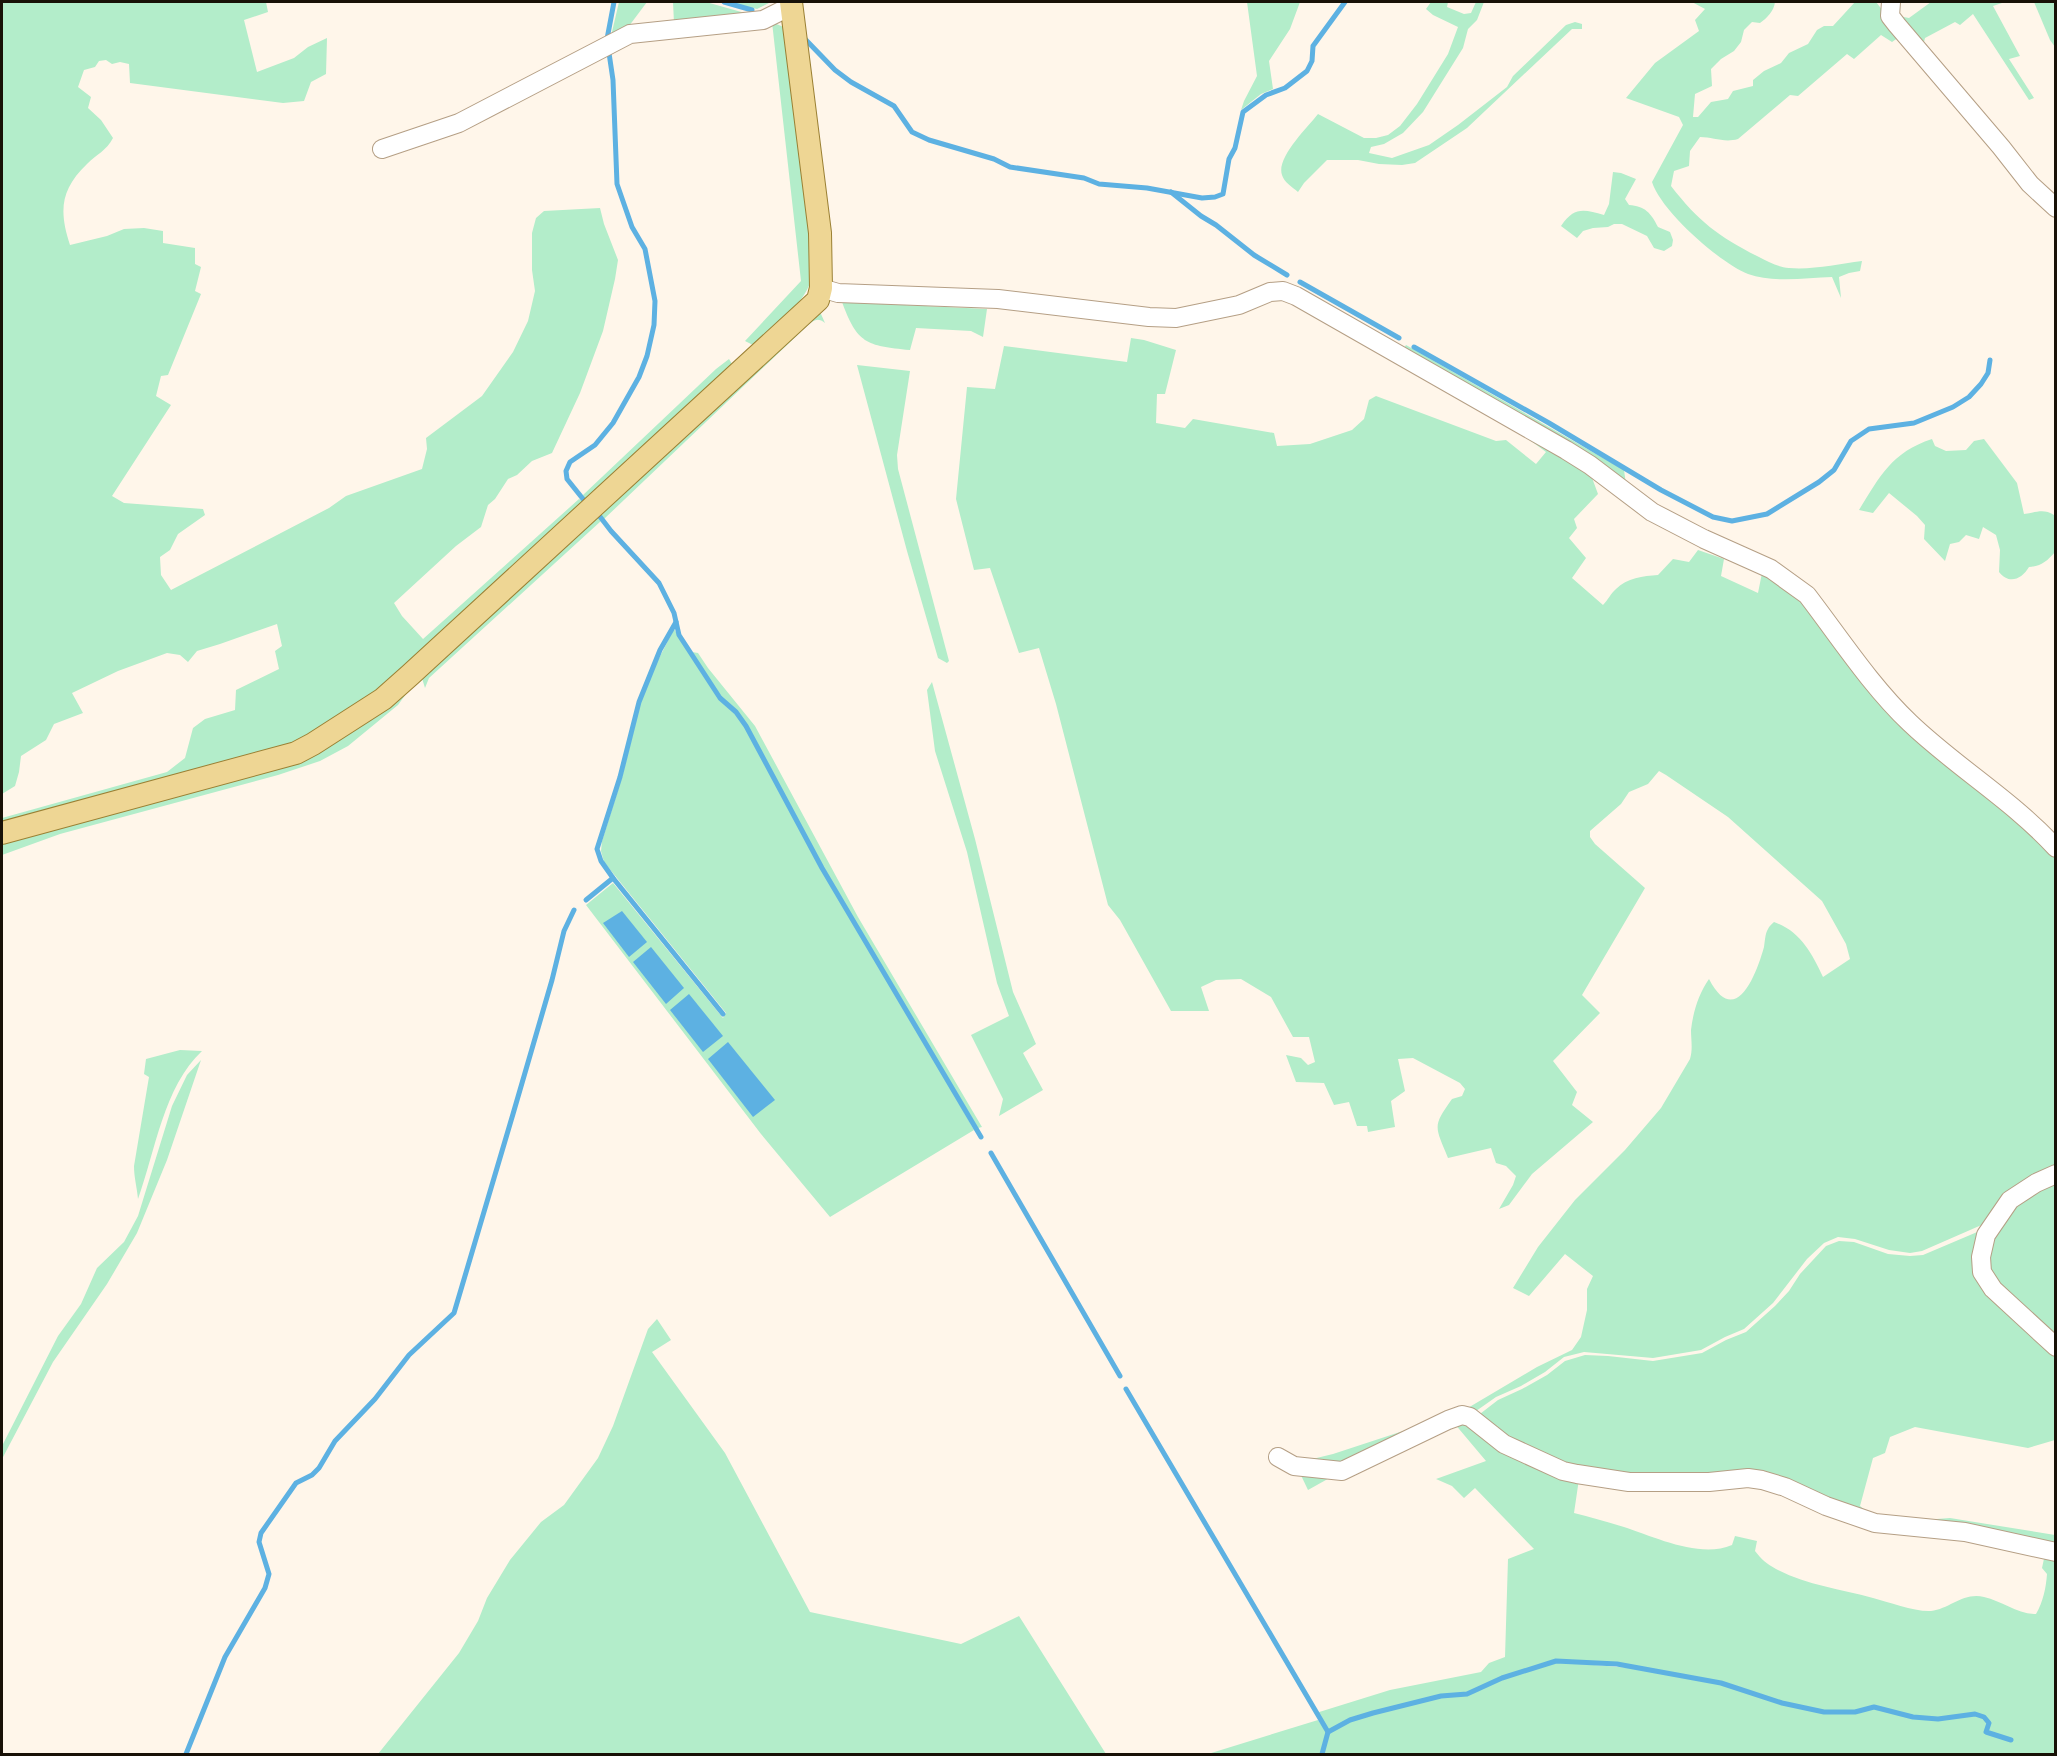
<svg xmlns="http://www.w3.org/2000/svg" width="2057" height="1756" viewBox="0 0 2057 1756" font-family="Montserrat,sans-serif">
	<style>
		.green { fill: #b3edca }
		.water { fill: #5db1e2 }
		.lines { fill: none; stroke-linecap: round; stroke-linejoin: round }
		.stream { stroke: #5db1e2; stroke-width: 5 }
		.minor-casing { stroke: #b59f85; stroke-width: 20 }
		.major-casing { stroke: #9b8034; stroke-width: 24 }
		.minor { stroke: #fff; stroke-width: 18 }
		.major { stroke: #eed694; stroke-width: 22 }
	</style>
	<rect width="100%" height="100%" fill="#fff6ea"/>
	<g class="green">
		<path d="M 2,2 L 266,2 L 268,12 L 244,20 L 257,72 L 294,58 L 308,47 L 327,38 L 326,74 L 311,82 L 304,101 L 283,103 L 130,83 L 129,64 L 120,62 L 112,64 L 106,60 L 99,61 L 95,67 L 84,70 L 78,87 L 91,97 L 88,108 L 101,120 L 113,138 C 106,151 97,154 87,164 C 60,190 59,211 70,245 L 107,236 L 124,229 L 144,228 L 163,231 L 163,243 L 195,248 L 195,264 L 201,267 L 195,291 L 201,294 L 168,375 L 161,376 L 156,396 L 171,405 L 112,496 L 124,503 L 203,509 L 205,515 L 178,534 L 170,550 L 160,557 L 161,575 L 171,590 L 329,508 L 346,496 L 422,469 L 427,449 L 426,438 L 482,396 L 513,352 L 528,321 L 535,291 L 532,270 L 532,233 L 536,218 L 544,211 L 600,208 L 604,224 L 618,260 L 615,279 L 603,331 L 580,393 L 552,453 L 532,461 L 517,475 L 508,479 L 495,499 L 488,505 L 481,527 L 456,546 L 394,603 L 402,616 L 423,639 L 579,499 L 585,502 L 583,495 L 716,369 L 729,359 L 732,364 L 586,502 L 374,694 C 346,713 318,730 287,745 L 2,823 L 2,818 L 167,772 L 185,758 L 193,728 L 205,719 L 235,710 L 236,690 L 279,669 L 275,651 L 282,646 L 277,624 L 220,644 L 197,651 L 188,662 L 180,655 L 167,653 L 118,671 L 72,693 L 83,713 L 54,724 L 46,740 L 21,756 L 19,772 L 15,786 L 2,794 Z"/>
		<path d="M 619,2 L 647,2 L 626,30 L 611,36 Z"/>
		<path d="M 673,2 L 706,2 L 752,15 L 674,23 Z"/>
		<path d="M 728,2 L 771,2 L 757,9 Z"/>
		<path d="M 1247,2 L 1300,2 L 1290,29 L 1269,61 L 1273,89 L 1261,94 L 1241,110 L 1244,101 L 1257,76 Z"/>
		<path d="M 1431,2 L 1448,2 L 1447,7 L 1464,14 L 1471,13 L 1476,2 L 1484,2 L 1477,20 L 1468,29 L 1463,48 L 1423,112 L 1403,133 L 1384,144 L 1371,147 L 1369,153 L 1392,158 L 1429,145 L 1458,125 L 1507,87 L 1513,76 L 1566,25 L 1575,22 L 1582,24 L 1582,29 L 1572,29 L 1467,128 L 1415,163 L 1402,165 L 1379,164 L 1358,160 L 1327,160 L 1304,183 L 1298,192 C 1292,187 1284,182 1282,175 C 1276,158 1307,128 1318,114 L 1364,138 L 1376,138 L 1388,135 L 1400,126 L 1417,104 L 1448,54 L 1458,27 L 1433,15 L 1426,9 Z"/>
		<path d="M 1692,2 L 1775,2 C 1774,11 1767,18 1760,23 L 1752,22 L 1744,30 L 1741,42 L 1734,51 L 1721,59 L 1711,69 L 1712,86 L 1695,94 L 1693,117 L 1698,117 L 1711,102 L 1728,99 L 1733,91 L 1753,86 L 1753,80 L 1764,71 L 1781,63 L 1789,53 L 1808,44 L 1817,30 L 1824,26 L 1833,26 L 1855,2 L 1876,2 L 1902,35 L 1892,42 L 1881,35 L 1854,59 L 1847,54 L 1798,96 L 1790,95 L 1738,139 C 1724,143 1713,137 1700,137 L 1690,151 L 1689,166 L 1674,171 L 1671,186 C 1699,222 1719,237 1759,257 C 1769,262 1778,267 1789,268 C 1813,270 1838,264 1862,261 L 1860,271 L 1849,273 L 1839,277 L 1841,298 L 1832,277 C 1806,278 1773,283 1748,274 C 1720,263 1661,211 1652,182 L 1683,125 L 1679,117 L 1626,98 L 1655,63 L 1699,31 L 1695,20 L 1705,9 Z"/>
		<path d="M 1931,2 L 2005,2 L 1993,6 L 2020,56 L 2009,59 L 2034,98 L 2029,100 L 1973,14 L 1960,25 L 1955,22 L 1925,38 L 1922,50 L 1893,15 L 1909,18 Z"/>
		<path d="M 2034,2 L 2055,2 L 2055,47 L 2050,40 Z"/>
		<path d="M 772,22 L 788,29 L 813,254 C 813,261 814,270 812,277 C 806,303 774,328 755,346 L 745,341 L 801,281 Z"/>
		<path d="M 1613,172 L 1621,173 L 1636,179 L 1625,199 L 1629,205 C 1645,206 1651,213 1658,227 L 1670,232 L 1673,240 L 1672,246 L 1664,251 L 1654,248 L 1647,236 L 1622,224 L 1614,224 L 1608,227 L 1593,228 L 1583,231 L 1577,238 L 1561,226 C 1574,207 1583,209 1604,215 L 1609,204 Z"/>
		<path d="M 842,302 L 987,309 L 983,337 L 971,331 L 916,328 L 910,350 C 866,346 857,343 842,302 Z"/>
		<path d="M 818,313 L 821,314 L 825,323 C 818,317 814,320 808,325 L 604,519 L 598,515 L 601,521 L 429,678 L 425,688 L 421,675 Z"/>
		<path d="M 1131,338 L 1144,340 L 1176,350 L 1165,394 L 1157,394 L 1156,423 L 1185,428 L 1193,419 L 1274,433 L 1277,446 L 1310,444 L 1352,430 L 1364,419 L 1369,400 L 1376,396 L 1496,441 L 1506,440 L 1536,464 L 1546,452 L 1516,430 L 1588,467 L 1598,494 L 1574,519 L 1577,528 L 1569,538 L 1586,558 L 1572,578 L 1603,605 C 1608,600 1611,593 1616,589 C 1627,578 1643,576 1658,575 L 1673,559 L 1689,562 L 1698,550 L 1724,559 L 1721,576 L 1758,593 L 1763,568 L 1790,585 L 1885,701 L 2055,852 L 2055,1167 L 1993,1220 L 1922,1251 L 1910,1253 L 1889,1250 L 1855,1239 L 1838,1237 L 1824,1243 L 1807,1259 L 1773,1303 L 1744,1329 L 1725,1337 L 1701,1350 L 1653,1358 L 1584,1352 L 1564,1357 L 1545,1372 L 1521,1386 L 1496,1397 L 1469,1416 L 1340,1467 L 1296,1463 L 1333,1454 L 1461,1412 L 1537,1367 L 1572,1350 L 1581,1337 L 1587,1310 L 1587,1289 L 1593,1276 L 1565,1254 L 1529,1296 L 1513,1288 L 1538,1247 L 1575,1200 L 1625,1150 L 1661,1108 L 1690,1059 C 1693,1049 1691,1040 1691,1030 C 1693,1012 1699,993 1709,979 C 1735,1029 1756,976 1764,947 C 1765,941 1765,934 1768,929 C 1769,926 1772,924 1774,922 C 1800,931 1812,953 1823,977 L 1850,959 L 1846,944 L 1822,901 L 1728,817 L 1666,775 L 1659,771 L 1648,784 L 1629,792 L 1621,804 L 1590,831 L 1590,837 L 1595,844 L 1645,888 L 1582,995 L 1600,1013 L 1553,1061 L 1577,1092 L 1572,1105 L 1593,1122 L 1532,1174 L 1509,1205 L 1499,1209 L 1513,1185 L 1516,1176 L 1506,1166 L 1496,1163 L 1491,1148 L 1448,1158 C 1435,1126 1432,1127 1452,1099 L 1462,1096 L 1465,1089 L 1460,1083 L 1413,1058 L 1398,1059 L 1405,1091 L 1391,1101 L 1395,1127 L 1368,1132 L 1367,1126 L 1357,1126 L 1349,1102 L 1334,1105 L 1324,1083 L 1296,1082 L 1286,1055 L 1301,1058 L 1308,1065 L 1315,1062 L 1309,1037 L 1293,1037 L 1271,997 L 1241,979 L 1216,980 L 1201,987 L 1209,1011 L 1171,1011 L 1120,920 L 1108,905 L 1056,704 L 1039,648 L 1019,653 L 990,568 L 974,570 L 956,499 L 967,387 L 995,389 L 1004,346 L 1127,362 Z"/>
		<path d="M 1406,345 L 1624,470 L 1627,491 L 1401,352 Z"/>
		<path d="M 857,365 L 910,371 L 897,455 L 898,469 L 949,661 L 947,663 L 938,658 L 907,551 Z"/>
		<path d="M 1932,439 L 1935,446 L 1946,451 L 1966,450 L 1974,441 L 1984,439 L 2017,483 L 2024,514 C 2035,513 2043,508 2054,515 L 2055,552 C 2047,561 2042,566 2029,567 C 2022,579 2009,585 1999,572 L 2000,550 L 1996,535 L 1983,527 L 1979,539 L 1966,535 L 1959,542 L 1950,544 L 1945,561 L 1924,539 L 1925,525 L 1917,516 L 1889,493 L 1873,513 L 1859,510 C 1880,476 1892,452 1932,439 Z"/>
		<path d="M 674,629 L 719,699 L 734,713 L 745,727 L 821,869 L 917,1029 L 974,1130 L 830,1217 L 761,1134 L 586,905 L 613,883 L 723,1018 L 726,1013 L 604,862 L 601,851 L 602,841 L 622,777 L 642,697 L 652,672 Z"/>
		<path d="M 692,652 L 698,653 L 708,668 L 755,726 L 858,917 L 982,1127 L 978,1128 L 823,867 L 748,726 L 737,711 L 721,697 Z"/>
		<path d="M 932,682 L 975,839 L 1013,992 L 1036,1044 L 1023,1053 L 1043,1090 L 999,1116 L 1003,1099 L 971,1035 L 1009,1016 L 997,983 L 967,852 L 935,751 L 927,690 Z"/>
		<path d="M 406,694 L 398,705 L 348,746 L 320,761 L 278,775 L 60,834 L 2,855 L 2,843 L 259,771 Z"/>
		<path d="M 180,1050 L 202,1051 C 164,1086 155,1152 138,1199 C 137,1187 134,1178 134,1166 L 149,1077 L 144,1074 L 146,1059 Z"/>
		<path d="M 201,1060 L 167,1160 L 137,1233 L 107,1284 L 53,1362 L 2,1459 L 2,1446 L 58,1336 L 81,1304 L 97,1268 L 124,1242 L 138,1216 L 172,1106 L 187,1075 Z"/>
		<path d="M 2055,1177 L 2055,1340 L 1989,1278 L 1988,1237 L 2008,1205 Z"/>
		<path d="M 1989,1227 L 1979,1267 L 2055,1351 L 2055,1440 L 2028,1448 L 1915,1427 L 1890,1437 L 1885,1453 L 1873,1458 L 1860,1506 L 1866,1511 L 1768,1478 L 1638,1480 L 1537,1457 L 1476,1417 L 1498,1400 L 1522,1389 L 1547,1375 L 1565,1361 L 1585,1355 L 1608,1356 L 1653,1361 L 1702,1353 L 1726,1340 L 1746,1332 L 1775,1306 L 1789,1291 L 1800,1274 L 1826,1246 L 1839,1241 L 1854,1242 L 1888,1254 L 1910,1256 L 1923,1255 Z"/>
		<path d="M 657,1319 L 671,1340 L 652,1352 L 725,1453 L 810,1612 L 961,1644 L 1019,1616 L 1106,1754 L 378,1754 L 459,1653 L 478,1621 L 487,1598 L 510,1560 L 541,1522 L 564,1505 L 598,1458 L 613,1426 L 648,1329 Z"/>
		<path d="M 1460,1421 L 1579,1479 L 1574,1513 C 1591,1517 1607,1522 1624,1527 C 1655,1537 1700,1559 1732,1545 L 1735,1536 L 1757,1541 L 1755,1551 C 1761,1559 1767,1564 1776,1569 C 1806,1585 1840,1589 1873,1598 C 1889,1602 1915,1612 1931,1611 C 1950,1609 1963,1592 1984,1597 C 2002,1601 2017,1614 2036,1614 C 2043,1602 2046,1588 2047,1574 L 2042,1568 L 2045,1554 L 2055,1556 L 2055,1754 L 1323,1754 L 1329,1733 L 1350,1721 L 1373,1714 L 1441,1697 L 1468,1695 L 1503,1679 L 1557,1662 L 1643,1669 L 1720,1683 L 1781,1704 L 1824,1713 L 1855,1713 L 1874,1708 L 1913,1718 L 1938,1720 L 1975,1715 L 1984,1718 L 1988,1723 L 1985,1733 L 2012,1740 L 1987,1731 L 1990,1723 L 1985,1717 L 1975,1713 L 1938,1718 L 1913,1716 L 1874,1706 L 1855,1711 L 1825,1712 L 1782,1702 L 1721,1682 L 1643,1667 L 1556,1660 L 1502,1677 L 1467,1693 L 1441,1695 L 1373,1712 L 1349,1720 L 1328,1731 L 1316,1713 L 1390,1690 L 1481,1672 L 1489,1663 L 1505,1657 L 1508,1559 L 1534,1549 L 1475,1488 L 1464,1498 L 1452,1486 L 1436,1479 L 1486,1461 L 1454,1423 Z"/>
		<path d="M 1298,1469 L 1333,1476 L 1308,1490 Z"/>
		<path d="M 1950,1518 L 2055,1535 L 2055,1549 L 1924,1520 Z"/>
		<path d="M 1318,1720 L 1327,1732 L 1320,1754 L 1208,1754 Z"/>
	</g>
	<g class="water">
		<path d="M 622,911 L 647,942 L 629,957 L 603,923 Z"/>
		<path d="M 651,947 L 684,988 L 666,1004 L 633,962 Z"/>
		<path d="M 689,994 L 723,1036 L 703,1052 L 670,1010 Z"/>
		<path d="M 728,1042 L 775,1100 L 753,1117 L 708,1059 Z"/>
	</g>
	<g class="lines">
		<g class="stream">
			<path d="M 724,2 L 752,10"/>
			<path d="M 607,39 L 614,2"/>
			<path d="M 805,39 L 835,70 L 851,82 L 894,106 L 912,132 L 929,140 L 994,159 L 1010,167 L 1084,178 L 1099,184 L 1147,188 L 1202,198 L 1215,197 L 1223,194 L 1229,159 L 1235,148 L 1243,112 L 1266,95 L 1285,88 L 1307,71 L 1312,61 L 1313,46 L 1345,2"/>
			<path d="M 1171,192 L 1201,216 L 1216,225 L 1254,255 L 1287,275"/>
			<path d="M 1300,282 L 1399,338"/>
			<path d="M 1414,347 L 1549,423 L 1661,490 L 1713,517 L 1732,521 L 1767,514 L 1819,482 L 1834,470 L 1851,441 L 1869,429 L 1914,423 L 1953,407 L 1969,397 L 1981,384 L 1988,373 L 1990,360"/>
			<path d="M 583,499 L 567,479 L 566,471 L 570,462 L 595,445 L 613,423 L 639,377 L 647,356 L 654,325 L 655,301 L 645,249 L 632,227 L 617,184 L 613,80 L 609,53"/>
			<path d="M 598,514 L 611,531 L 659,583 L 674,613 L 679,635 L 720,698 L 736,712 L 746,726 L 822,868 L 981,1137"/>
			<path d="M 676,622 L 660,650 L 639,702 L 620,777 L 597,849 L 601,861 L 613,878 L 723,1014"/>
			<path d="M 586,900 L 613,878"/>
			<path d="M 991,1153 L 1120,1376"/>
			<path d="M 1126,1389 L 1328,1732"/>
			<path d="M 186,1754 L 225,1657 L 265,1588 L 269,1574 L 259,1542 L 261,1533 L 296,1483 L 312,1475 L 319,1468 L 335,1441 L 375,1399 L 409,1355 L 454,1313 L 513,1114 L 552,980 L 564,931 L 574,910"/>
			<path d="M 1322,1754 L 1328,1732 L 1350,1720 L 1373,1713 L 1441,1696 L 1467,1694 L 1502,1678 L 1556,1661 L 1617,1664 L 1721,1683 L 1782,1703 L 1824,1712 L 1855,1712 L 1874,1707 L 1913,1717 L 1938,1719 L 1975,1714 L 1984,1717 L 1989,1723 L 1986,1732 L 2011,1740"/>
		</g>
		<g class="minor-casing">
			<g id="minor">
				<path d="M 1891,2 L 1890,16 L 1897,25 L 2001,147 L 2030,184 L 2056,208"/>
				<path d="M 382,149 L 459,123 L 630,34 L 763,20 L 791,6"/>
				<path d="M 821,288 L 838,293 L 998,299 L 1149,317 L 1176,318 L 1239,305 L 1270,292 L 1283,291 L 1296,296 L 1566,450 L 1590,465 L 1652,512 L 1704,539 L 1771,569 L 1807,595 C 1840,638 1871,686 1910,723 C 1956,767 2012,800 2056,848"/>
				<path d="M 2056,1174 L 2036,1183 L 2010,1200 L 1986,1235 L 1981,1257 L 1982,1272 L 1993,1289 L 2056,1347"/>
				<path d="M 1278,1457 L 1294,1466 L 1342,1471 L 1448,1420 L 1462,1415 L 1470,1417 L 1504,1444 L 1563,1471 L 1577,1474 L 1629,1482 L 1709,1482 L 1748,1478 L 1762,1480 L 1785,1487 L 1826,1506 L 1875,1523 L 1965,1532 L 2056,1552"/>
			</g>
		</g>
		<g class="major-casing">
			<path id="major" d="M 2,833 L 296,753 L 313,744 L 383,699 L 410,675 L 818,300 L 821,288 L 820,233 L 791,2"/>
		</g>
		<use href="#minor" class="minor"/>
		<use href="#major" class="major"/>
	</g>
	<rect width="2057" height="1756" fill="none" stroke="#181107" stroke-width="6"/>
</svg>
